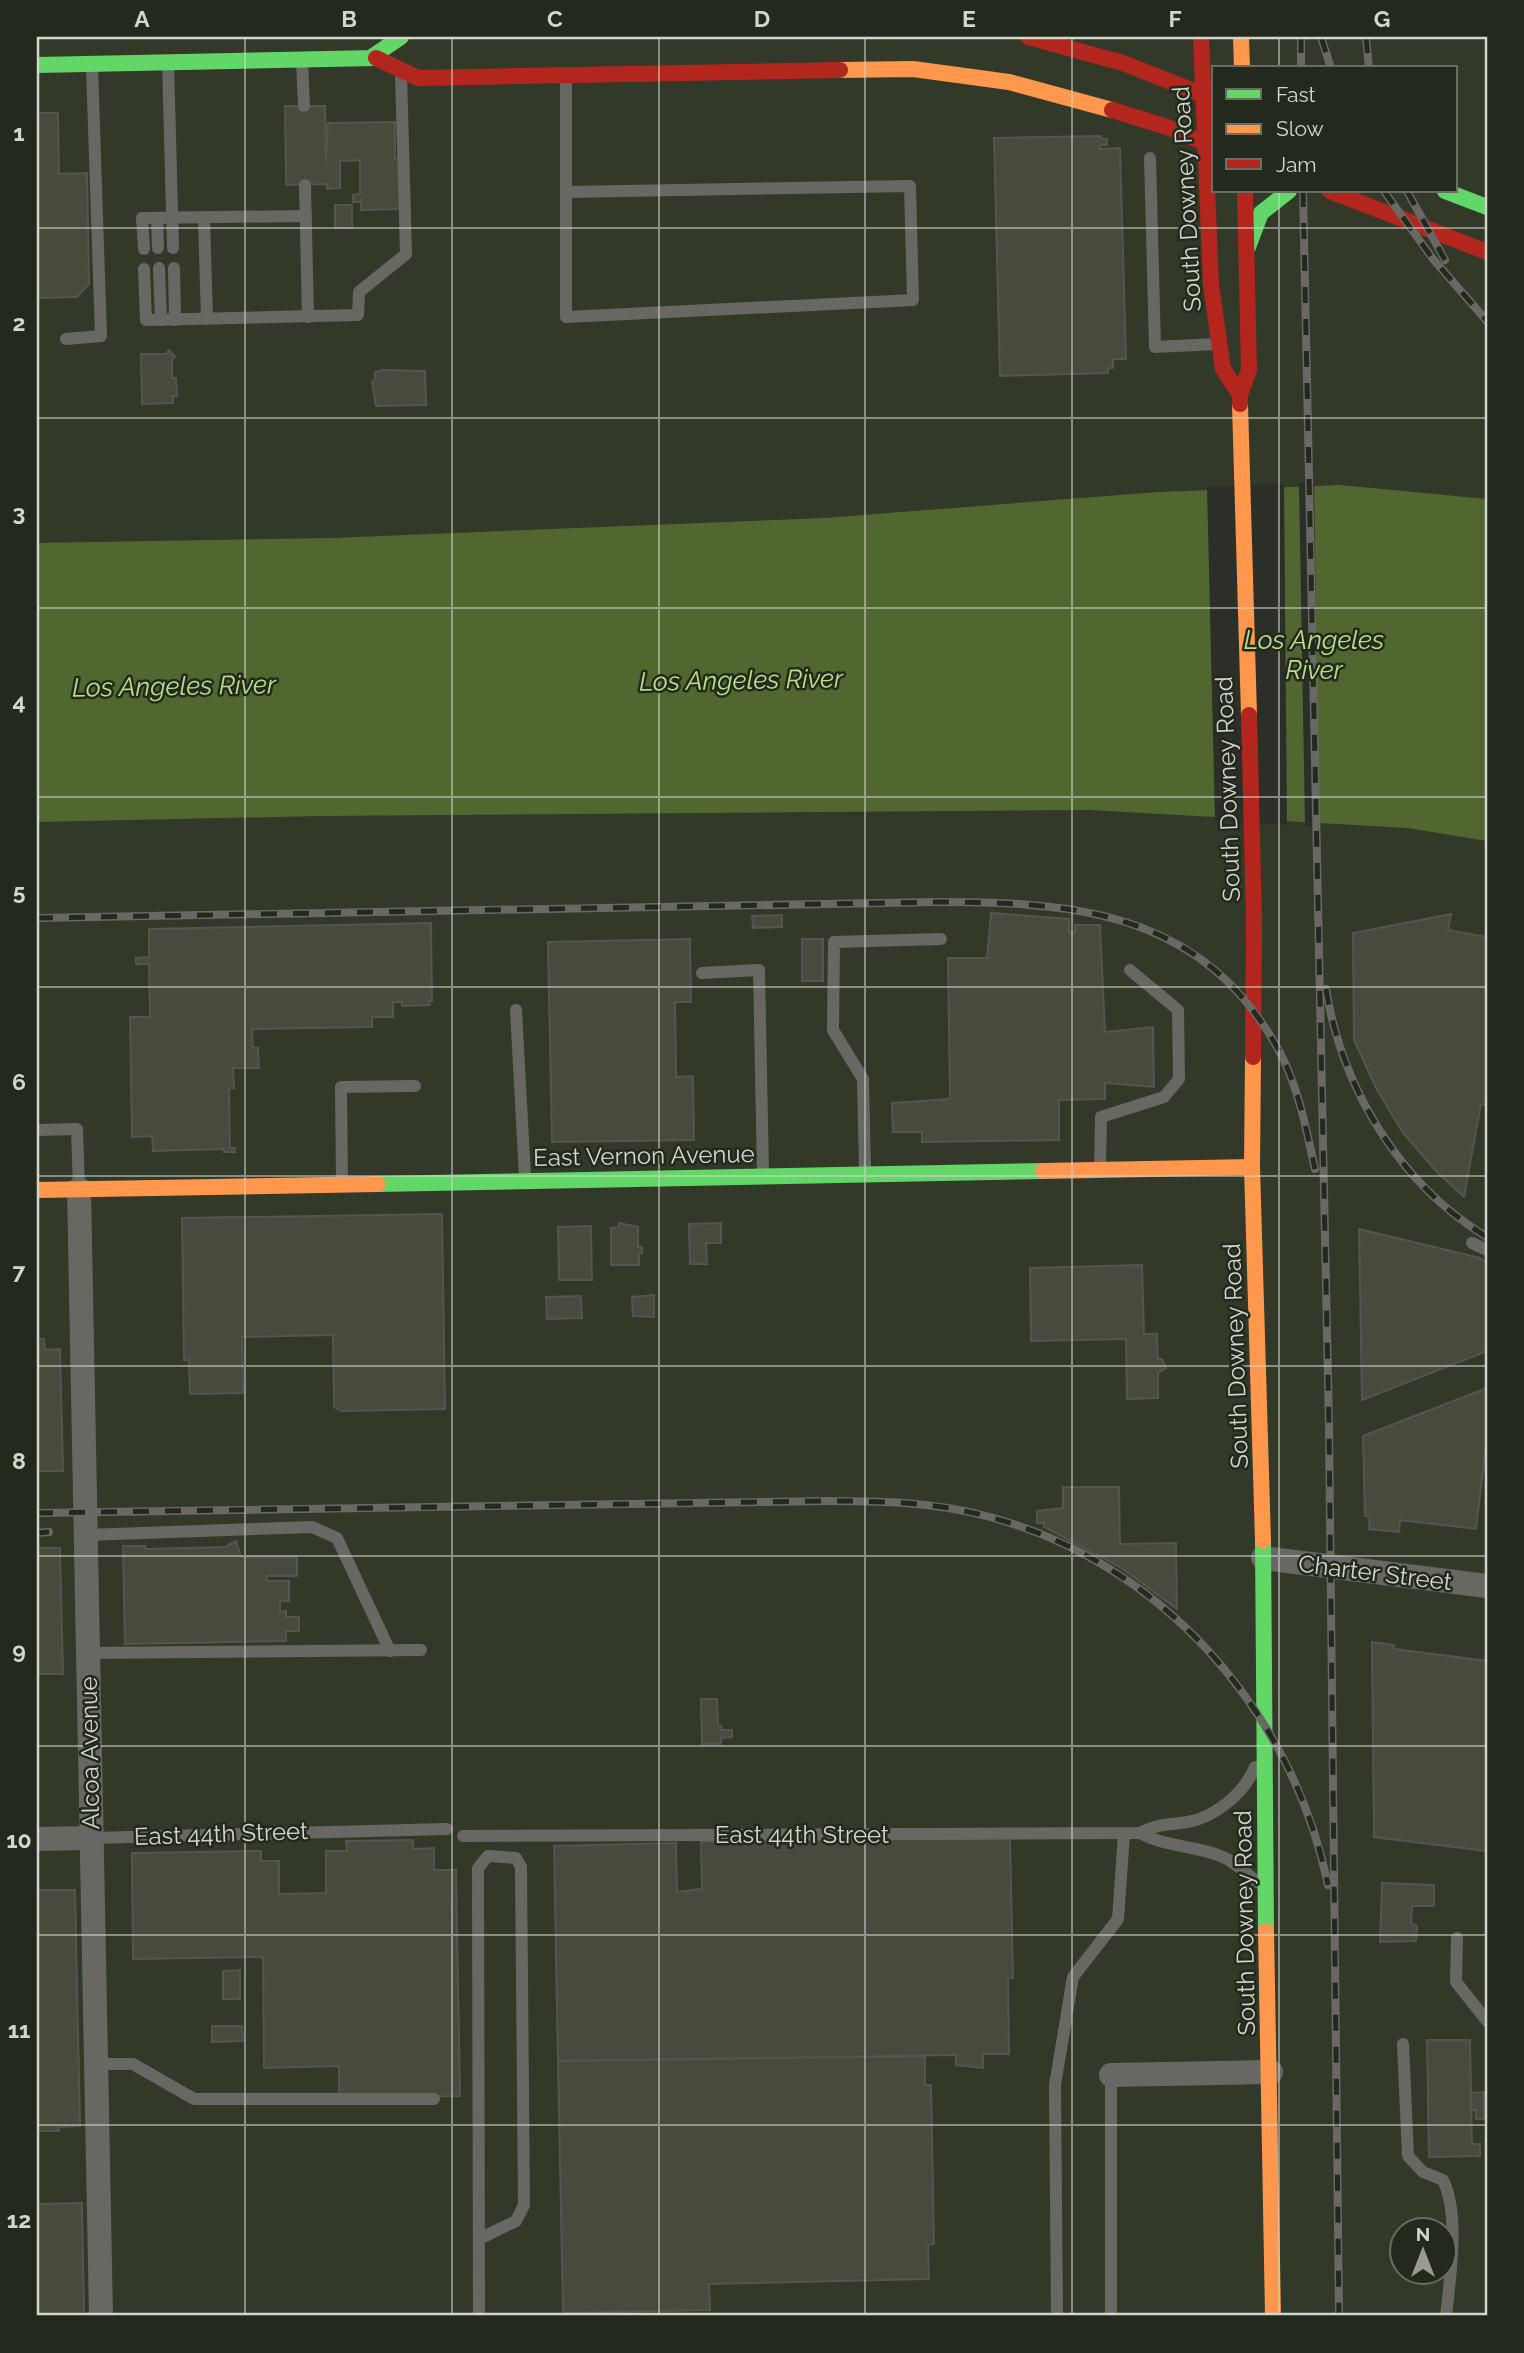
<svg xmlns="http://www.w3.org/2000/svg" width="1524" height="2353" viewBox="0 0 1524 2353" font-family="Raleway,sans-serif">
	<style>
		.built { fill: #323928; fill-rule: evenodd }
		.water { fill: #526730 }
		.pier { fill: #2c2f28 }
		.building { fill: #474b3e; stroke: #53554f; stroke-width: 2 }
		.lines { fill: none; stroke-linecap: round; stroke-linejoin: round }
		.lane { stroke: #676864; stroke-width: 12 }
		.street { stroke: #676864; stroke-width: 24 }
		.fast { stroke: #63d668; stroke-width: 16 }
		.slow { stroke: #ff974d; stroke-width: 16 }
		.jam { stroke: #b3261e; stroke-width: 16 }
		.rail-casing { stroke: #686964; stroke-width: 8 }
		.rail { stroke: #23291c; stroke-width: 5; stroke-dasharray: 16; stroke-linecap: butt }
		.grid { fill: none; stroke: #d2d6ce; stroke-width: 2; stroke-opacity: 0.55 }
		.labels { text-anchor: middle; stroke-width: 5; stroke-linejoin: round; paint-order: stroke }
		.street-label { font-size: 24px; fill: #d2d6ce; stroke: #23291c }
		.water-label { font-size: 26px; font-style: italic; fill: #bce088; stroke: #23291c }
		.neatline { fill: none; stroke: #d2d6ce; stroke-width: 2.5 }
		.grid-label { font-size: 23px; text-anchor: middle; font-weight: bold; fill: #d2d6ce }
	</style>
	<rect width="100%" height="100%" fill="#2c2f28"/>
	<path class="built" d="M 37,37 L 1487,37 L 1487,2316 L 37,2316 ZM 1214,68 L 1456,68 L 1456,191 L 1214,191 ZM 1402,2230 L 1444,2230 L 1444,2272 L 1402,2272 Z"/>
	<path class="water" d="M 1340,485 L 1487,499 L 1487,841 L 1408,828 L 1090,810 L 319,816 L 37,822 L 37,543 L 332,538 L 824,518 L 1159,492 Z"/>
	<g class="pier">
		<path d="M 1299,483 L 1314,483 L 1319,826 L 1305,826 Z"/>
		<path d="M 1284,484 L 1287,825 L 1215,820 L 1207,487 Z"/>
	</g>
	<g class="building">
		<path d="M 285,106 L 325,106 L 326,161 L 328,123 L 395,122 L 395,159 L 400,159 L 400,209 L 361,210 L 361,202 L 353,202 L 353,195 L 360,194 L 360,160 L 340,161 L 340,188 L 327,189 L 327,184 L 286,185 Z"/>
		<path d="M 37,113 L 58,113 L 59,174 L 87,173 L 89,284 L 77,297 L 37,298 Z"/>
		<path d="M 1101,136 L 1102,139 L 1107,139 L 1107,145 L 1100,145 L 1100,149 L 1120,148 L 1126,359 L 1113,359 L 1113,368 L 1108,368 L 1108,373 L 1000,376 L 994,138 Z"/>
		<rect x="335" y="205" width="17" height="23"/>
		<path d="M 169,350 L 175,357 L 172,359 L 172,378 L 176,378 L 177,396 L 173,396 L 173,403 L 142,404 L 141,354 L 166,354 Z"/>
		<path d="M 383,370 L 425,371 L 426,405 L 376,406 L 372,382 L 375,379 L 375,372 Z"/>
		<path d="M 991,913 L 1069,919 L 1069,932 L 1075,932 L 1075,925 L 1100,925 L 1105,1032 L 1153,1027 L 1154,1087 L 1105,1083 L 1105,1099 L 1059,1100 L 1059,1140 L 922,1142 L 922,1132 L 893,1132 L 892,1103 L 950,1099 L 948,958 L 987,958 Z"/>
		<path d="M 1451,914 L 1448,930 L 1487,937 L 1487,1106 L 1481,1104 L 1464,1197 L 1436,1171 L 1403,1133 L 1376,1088 L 1354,1040 L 1353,933 Z"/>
		<path d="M 782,915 L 782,927 L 753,928 L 752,916 Z"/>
		<path d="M 431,923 L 432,1001 L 429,1001 L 430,1005 L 402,1006 L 402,1002 L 393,1002 L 393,1017 L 372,1017 L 372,1027 L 252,1029 L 253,1048 L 258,1048 L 259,1068 L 233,1068 L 234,1088 L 229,1088 L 230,1148 L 235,1148 L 235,1152 L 224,1152 L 224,1149 L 153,1151 L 152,1136 L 132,1137 L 130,1017 L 150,1017 L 149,964 L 136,964 L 136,958 L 149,957 L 149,929 Z"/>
		<path d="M 690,939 L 691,1002 L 675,1002 L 676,1077 L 693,1076 L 694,1140 L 552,1142 L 548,942 Z"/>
		<rect x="802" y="939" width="21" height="42"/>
		<path d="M 442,1214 L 445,1409 L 341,1411 L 334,1407 L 333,1335 L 242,1337 L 243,1393 L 190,1394 L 189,1360 L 184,1360 L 182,1218 Z"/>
		<path d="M 619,1223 L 638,1227 L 638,1247 L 642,1247 L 642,1253 L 639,1253 L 639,1265 L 611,1265 L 611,1228 L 619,1227 Z"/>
		<path d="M 721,1223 L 721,1243 L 706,1243 L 707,1264 L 690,1264 L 689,1224 Z"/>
		<path d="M 591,1226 L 592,1280 L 559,1280 L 558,1227 Z"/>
		<path d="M 1359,1229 L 1480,1258 L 1487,1263 L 1487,1351 L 1362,1400 Z"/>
		<path d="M 1142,1265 L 1144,1334 L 1157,1334 L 1158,1359 L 1162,1359 L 1166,1368 L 1158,1373 L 1158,1398 L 1127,1399 L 1126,1339 L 1031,1341 L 1030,1268 Z"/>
		<path d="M 654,1295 L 654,1317 L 633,1316 L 632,1297 Z"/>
		<path d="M 581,1296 L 582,1318 L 547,1319 L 546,1297 Z"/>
		<path d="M 37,1339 L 44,1339 L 45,1350 L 60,1349 L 63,1471 L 37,1471 Z"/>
		<path d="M 1487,1388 L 1487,1437 L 1476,1529 L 1400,1520 L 1399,1532 L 1369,1529 L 1370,1517 L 1365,1516 L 1363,1436 Z"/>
		<path d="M 1063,1487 L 1119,1487 L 1120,1544 L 1176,1543 L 1177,1609 L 1120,1567 L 1044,1527 L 1044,1523 L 1037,1523 L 1037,1511 L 1063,1508 Z"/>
		<path d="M 236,1541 L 241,1557 L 297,1557 L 297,1576 L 267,1576 L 267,1581 L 289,1581 L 289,1601 L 280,1601 L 280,1612 L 286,1611 L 286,1617 L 299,1617 L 299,1631 L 286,1631 L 286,1641 L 125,1644 L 123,1546 L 145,1546 L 145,1549 L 225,1547 Z"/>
		<path d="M 37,1548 L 60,1548 L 63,1674 L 37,1674 Z"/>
		<path d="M 1372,1642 L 1394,1645 L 1394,1649 L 1487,1661 L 1487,1851 L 1374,1837 Z"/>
		<path d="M 701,1699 L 717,1699 L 718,1726 L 721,1726 L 721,1730 L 732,1730 L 732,1737 L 721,1738 L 721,1744 L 702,1744 Z"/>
		<path d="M 1004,1836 L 1010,1838 L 1013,1978 L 1008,1978 L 1009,2054 L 983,2054 L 983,2068 L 956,2065 L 956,2055 L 558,2061 L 554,1846 L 676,1843 L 677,1892 L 700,1889 L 702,1891 L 701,1842 Z"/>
		<path d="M 413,1840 L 413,1849 L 434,1848 L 434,1870 L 456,1870 L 460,2096 L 339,2098 L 339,2066 L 264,2068 L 263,1957 L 133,1959 L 132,1853 L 261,1851 L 261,1861 L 279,1861 L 279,1894 L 326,1893 L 326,1851 L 347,1851 L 346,1841 Z"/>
		<path d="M 1382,1883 L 1434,1885 L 1434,1906 L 1412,1906 L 1411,1923 L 1417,1926 L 1416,1941 L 1380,1942 Z"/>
		<path d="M 37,1890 L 75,1890 L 80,2126 L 59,2127 L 59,2131 L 37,2131 Z"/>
		<path d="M 240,1970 L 240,1999 L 223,1999 L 223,1971 Z"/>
		<path d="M 212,2026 L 242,2026 L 243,2041 L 212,2042 Z"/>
		<path d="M 1427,2040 L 1470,2040 L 1472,2144 L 1480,2144 L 1480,2156 L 1429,2157 Z"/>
		<path d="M 925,2056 L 925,2085 L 931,2085 L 934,2244 L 928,2245 L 929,2279 L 709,2284 L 710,2310 L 563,2313 L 558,2061 Z"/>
		<path d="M 1484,2092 L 1484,2119 L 1476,2119 L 1476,2110 L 1471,2110 L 1471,2093 Z"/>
		<path d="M 82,2203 L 84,2316 L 37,2316 L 37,2204 Z"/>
	</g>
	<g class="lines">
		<g class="lane">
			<path d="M 302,61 L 304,106"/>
			<path d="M 168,62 L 173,248"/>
			<path d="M 566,76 L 566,317 L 913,300 L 910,186 L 566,192"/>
			<path d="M 1150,158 L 1155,347 L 1216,344"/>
			<path d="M 305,185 L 308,317"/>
			<path d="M 157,218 L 158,248"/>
			<path d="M 204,218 L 207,319"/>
			<path d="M 144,249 L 142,218 L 306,216"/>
			<path d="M 159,268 L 161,320"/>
			<path d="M 174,268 L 175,320"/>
			<path d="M 144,269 L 146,320 L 358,315 L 359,292 L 406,254 L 401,74"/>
			<path d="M 66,339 L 101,336 L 92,67"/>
			<path d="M 702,973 L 759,970 L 763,1172"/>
			<path d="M 516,1010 L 525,1177"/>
			<path d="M 37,1130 L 77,1129 L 79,1189"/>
			<path d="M 1100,1166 L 1101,1117 L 1164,1097 L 1179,1079 L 1178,1010 L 1130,970"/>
			<path d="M 865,1171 L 863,1079 L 833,1030 L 834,942 L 941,939"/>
			<path d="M 342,1184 L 341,1087 L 415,1086"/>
			<path d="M 1472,1243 L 1487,1250"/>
			<path d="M 86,1535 L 312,1527 L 337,1538 L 390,1651"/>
			<path d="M 88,1653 L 421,1650"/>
			<path d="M 1140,1833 C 1167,1848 1201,1845 1229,1860 C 1239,1866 1249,1876 1259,1883"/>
			<path d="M 463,1836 L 1140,1833 C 1158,1823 1170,1825 1188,1822 C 1216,1817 1245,1792 1255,1767"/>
			<path d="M 92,1838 L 447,1829"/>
			<path d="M 1457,1938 L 1456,1982 L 1487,2021"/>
			<path d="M 1403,2044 L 1408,2156 L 1423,2172 L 1443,2180 C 1460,2214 1450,2278 1446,2316"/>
			<path d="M 96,2064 L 133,2064 L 194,2099 L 434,2099"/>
			<path d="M 479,2316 L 478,1868 L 488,1856 L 516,1858 L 521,1867 L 524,2205 L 516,2221 L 481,2238"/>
			<path d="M 1057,2316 L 1055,2085 L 1073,1977 L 1118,1919 L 1124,1834"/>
			<path d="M 1111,2316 L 1111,2075"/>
		</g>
		<g class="street">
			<path d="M 79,1189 L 101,2316"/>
			<path d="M 1263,1558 L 1487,1586"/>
			<path d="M 37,1839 L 92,1838"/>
			<path d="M 1111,2075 L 1271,2072"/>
		</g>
		<g class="fast">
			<path d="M 373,56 L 401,37"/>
			<path d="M 37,65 L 376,58"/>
			<path d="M 1445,191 L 1487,207"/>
			<path d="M 1248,247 L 1261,213 L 1289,191"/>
			<path d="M 378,1184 L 1043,1171"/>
			<path d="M 1263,1541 L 1266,1931"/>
		</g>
		<g class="slow">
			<path d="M 1241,37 L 1242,68"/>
			<path d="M 840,70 L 913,69 L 1009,82 L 1112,110"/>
			<path d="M 1240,404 L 1249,715"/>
			<path d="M 1253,1057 L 1252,1167 L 1263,1541"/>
			<path d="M 1043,1171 L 1252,1167"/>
			<path d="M 37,1190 L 378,1184"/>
			<path d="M 1266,1931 L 1273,2316"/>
		</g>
		<g class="jam">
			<path d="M 1028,37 L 1123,63 L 1214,99"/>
			<path d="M 1201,37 L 1211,285 L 1223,369 L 1240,395"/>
			<path d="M 376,58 L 418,78 L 840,70"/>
			<path d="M 1112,110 L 1167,127 L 1214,147"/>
			<path d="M 1330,191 L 1487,252"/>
			<path d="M 1240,404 L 1240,395 L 1249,370 L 1245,191"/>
			<path d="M 1249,715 L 1254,920 L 1253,1057"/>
		</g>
		<g class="rail-casing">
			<g id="rail">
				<path d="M 1301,37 L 1301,68"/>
				<path d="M 1321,37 L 1331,68"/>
				<path d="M 1366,37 L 1369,68"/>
				<path d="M 1303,191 L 1329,1427 L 1339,2316"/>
				<path d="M 1384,191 L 1433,259 L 1487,321"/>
				<path d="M 1407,191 L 1445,260"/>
				<path d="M 37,918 L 938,902 C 1050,902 1165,907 1243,998 C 1262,1021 1280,1048 1290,1075 C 1302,1105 1308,1138 1315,1169"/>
				<path d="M 1326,989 C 1342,1088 1400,1185 1487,1237"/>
				<path d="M 37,1513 L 828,1501 C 882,1501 934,1502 986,1516 C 1161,1561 1292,1710 1328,1885"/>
				<path d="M 37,1533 L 49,1532"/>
			</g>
		</g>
		<use href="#rail" class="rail"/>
	</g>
	<path class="grid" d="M 245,37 L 245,2316M 452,37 L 452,2316M 659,37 L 659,2316M 865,37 L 865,2316M 1072,37 L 1072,2316M 1279,37 L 1279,68M 1279,191 L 1279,2316M 37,228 L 1487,228M 37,418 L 1487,418M 37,608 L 1487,608M 37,797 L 1487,797M 37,987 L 1487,987M 37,1176 L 1487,1176M 37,1366 L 1487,1366M 37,1556 L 1487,1556M 37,1746 L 1487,1746M 37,1935 L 1487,1935M 37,2125 L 1487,2125"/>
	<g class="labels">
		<g class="street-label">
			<text transform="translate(1187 199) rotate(-93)" y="8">South Downey Road</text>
			<text transform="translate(1228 789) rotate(-92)" y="8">South Downey Road</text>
			<text transform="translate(644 1156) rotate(-1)" y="8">East Vernon Avenue</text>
			<text transform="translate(1236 1356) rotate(-92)" y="8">South Downey Road</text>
			<text transform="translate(1375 1573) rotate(7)" y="8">Charter Street</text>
			<text transform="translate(90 1753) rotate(-91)" y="8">Alcoa Avenue</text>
			<text transform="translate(221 1834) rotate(-2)" y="8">East 44th Street</text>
			<text x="802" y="1843">East 44th Street</text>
			<text transform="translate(1245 1923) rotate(-91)" y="8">South Downey Road</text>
		</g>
		<g class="water-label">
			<text x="1314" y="649">Los Angeles<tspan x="1314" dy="30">River</tspan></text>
			<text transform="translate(741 680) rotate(-1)" y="9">Los Angeles River</text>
			<text transform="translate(174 686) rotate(-1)" y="9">Los Angeles River</text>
		</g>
	</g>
	<rect width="1524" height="2353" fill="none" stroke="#23291c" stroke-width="77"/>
	<rect x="1212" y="66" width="245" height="126" fill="#23291c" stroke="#696e63" stroke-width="2"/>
	<rect x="1226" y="89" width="35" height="10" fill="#63d668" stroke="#696e63" stroke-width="2"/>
	<text x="1276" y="102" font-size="21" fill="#d2d6ce">Fast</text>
	<rect x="1226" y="124" width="35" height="10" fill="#ff974d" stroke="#696e63" stroke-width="2"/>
	<text x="1276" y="136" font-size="21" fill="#d2d6ce">Slow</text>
	<rect x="1226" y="159" width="35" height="10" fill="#b3261e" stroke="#696e63" stroke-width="2"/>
	<text x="1276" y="172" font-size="21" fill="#d2d6ce">Jam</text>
	<g transform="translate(1423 2251)"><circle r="33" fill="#23291c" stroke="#696e63" stroke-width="2"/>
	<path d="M0-5L12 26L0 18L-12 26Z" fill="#989c94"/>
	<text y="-10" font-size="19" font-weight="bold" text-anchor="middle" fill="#d2d6ce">N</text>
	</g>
	<rect x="38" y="38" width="1448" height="2276" class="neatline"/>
	<g class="grid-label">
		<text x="142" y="27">A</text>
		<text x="349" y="27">B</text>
		<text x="555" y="27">C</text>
		<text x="762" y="27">D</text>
		<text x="969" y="27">E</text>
		<text x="1175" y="27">F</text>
		<text x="1382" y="27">G</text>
		<text x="19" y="141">1</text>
		<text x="19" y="331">2</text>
		<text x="19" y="521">3</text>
		<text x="19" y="710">4</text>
		<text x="19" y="900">5</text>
		<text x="19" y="1090">6</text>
		<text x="19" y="1279">7</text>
		<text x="19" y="1469">8</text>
		<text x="19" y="1659">9</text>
		<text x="19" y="1848">10</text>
		<text x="19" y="2038">11</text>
		<text x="19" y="2228">12</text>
	</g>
</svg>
